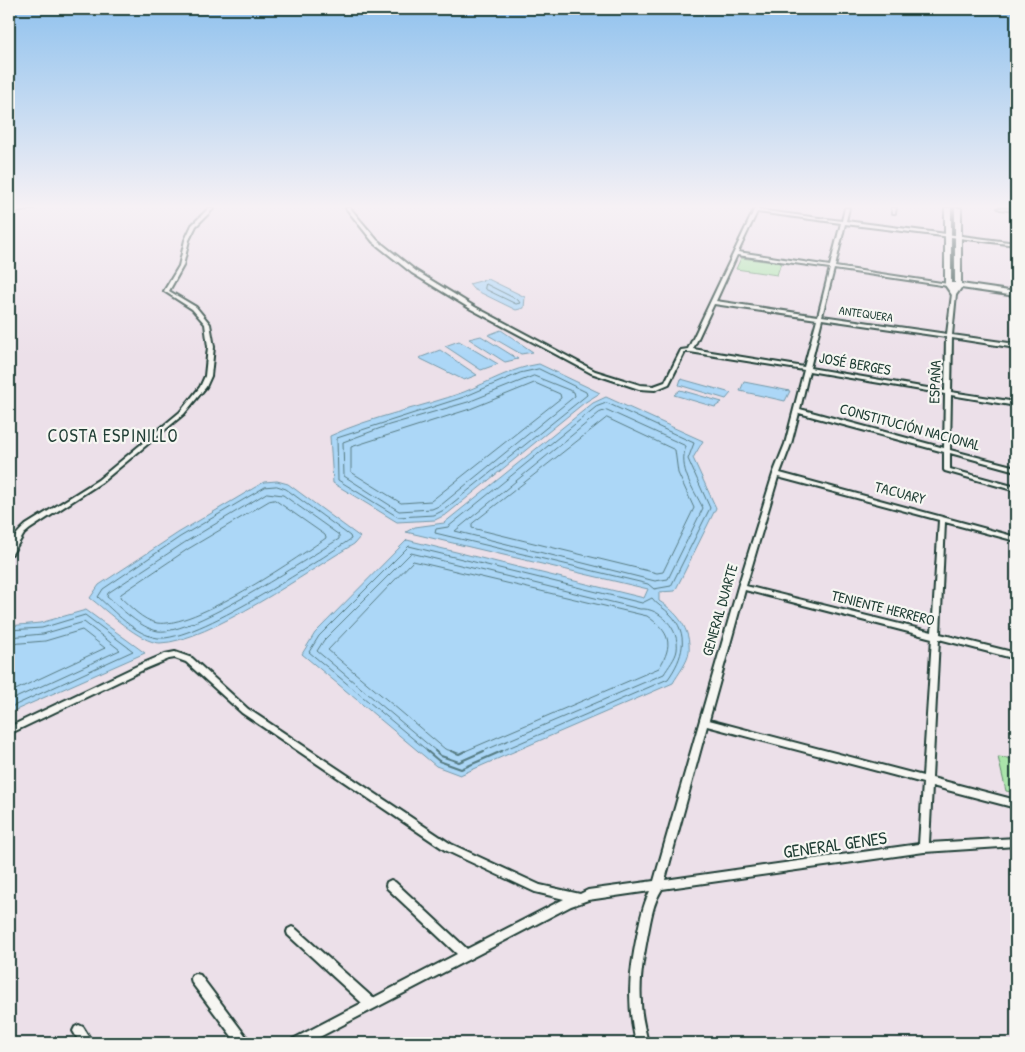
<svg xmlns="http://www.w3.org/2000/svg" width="1025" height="1052" viewBox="0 0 1025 1052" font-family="'Patrick Hand',sans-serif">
  <rect width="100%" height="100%" fill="#ece0e9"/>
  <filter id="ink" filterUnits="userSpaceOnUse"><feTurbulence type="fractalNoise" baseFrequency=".02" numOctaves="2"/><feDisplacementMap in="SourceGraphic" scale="10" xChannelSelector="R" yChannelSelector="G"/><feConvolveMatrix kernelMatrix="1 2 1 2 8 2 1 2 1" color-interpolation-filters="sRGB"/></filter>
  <g filter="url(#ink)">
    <g fill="#aae5aa" stroke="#64916f">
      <polygon points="741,258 781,263 777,275 736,269"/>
      <polygon points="998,757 1016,759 1016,793 1006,791"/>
    </g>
    <g fill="#acd7f7" stroke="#7499a9">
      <polygon points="488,279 525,297 524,308 516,310 473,289 469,284"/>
      <polygon points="501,330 533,352 521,354 488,335"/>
      <polygon points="481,336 518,359 505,362 469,339"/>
      <polygon points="459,341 498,364 481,370 445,346"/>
      <polygon points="440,350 477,375 464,380 419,358"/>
      <path d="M539 364 600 393 584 403 447 514 435 520 397 522 333 483 330 436C373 416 420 408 464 392 489 382 512 368 539 364Z"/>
      <polygon points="681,379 731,393 726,399 679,385"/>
      <polygon points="744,382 790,391 785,401 740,391"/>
      <polygon points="680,390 722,402 715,407 674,395"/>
      <path d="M606 397 703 441 693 458 716 508 675 591 659 592V601C677 612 691 629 689 652 688 662 678 674 673 683L460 775 436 766 302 654 315 633 407 540 644 598 648 589 406 532 415 527 444 523 593 403Z"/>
      <path d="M277 481 288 484 360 537 354 544C310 570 208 642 160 643 140 643 106 610 90 598L99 585 178 533 264 482Z"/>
      <polygon points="86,610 145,653 9,713 9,626 40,623"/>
    </g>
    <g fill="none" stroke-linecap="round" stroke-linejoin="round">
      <g stroke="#577b82" stroke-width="1">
        <polygon points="486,284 518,300 520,303 516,304 485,289"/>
        <polygon points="539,369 586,392 587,395 444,510 434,515 398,517 338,480 337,438 464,397 520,373"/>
        <polygon points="534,376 574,392 575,396 441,505 432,509 399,511 344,476 343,442 389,425 468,402"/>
        <polygon points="535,383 560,394 561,398 431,501 401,503 351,472 351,447 470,409"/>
        <polygon points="607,403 694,443 688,459 710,508 671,586 654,589 648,584 435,533 436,529 448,527 596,407"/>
        <path d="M607 410 686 446C678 469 693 488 703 508L668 579 655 581 455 531 599 413Z"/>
        <polygon points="607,418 675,450 678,473 694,508 663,572 657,573 472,528 472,524"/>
        <path d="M277 486 286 489 350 536 351 539C316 562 196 642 158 638 135 635 114 611 98 597L103 589 180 537 265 487Z"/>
        <path d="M267 493 283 495 339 535V539C306 559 192 636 158 631 140 628 121 608 107 597L108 593 184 543Z"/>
        <path d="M275 500 325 535 326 538C294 560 194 629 157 623 142 620 131 607 120 597L121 594 188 549 269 501Z"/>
        <polyline points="9,630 42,628 85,615 133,651 9,708"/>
        <polyline points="9,637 43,634 84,622 120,650 9,701"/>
        <polyline points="9,644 45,641 82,630 105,648 9,693"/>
        <path d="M429 752 309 652 319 636 409 546 642 603 652 598C657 605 664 608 670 614 690 634 683 658 668 679L499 752"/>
        <path d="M437 752 317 651 324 640 411 553 640 609C660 607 680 630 677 650 676 658 668 667 664 674L481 752"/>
        <path d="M455 752 445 749 328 650 413 561 647 616C670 632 674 644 659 668L463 752"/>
      </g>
      <g stroke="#577b82" stroke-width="2">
        <polyline points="427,751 439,761 461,769 502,751"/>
        <polyline points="435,751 441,756 459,762 484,751"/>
        <polyline points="451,751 459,754 465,751"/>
      </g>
      <g stroke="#1f3d34" stroke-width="4">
        <g id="street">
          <polygon points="23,208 34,208 9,213 9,211"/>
          <path d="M209 208H214L196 226 189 240 183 266 169 291 196 307 210 324 214 347 211 376 206 387 184 414 102 482 30 529 24 534 12 554H9C9 542 17 533 26 525L98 480 180 412 200 387 205 376 208 347 205 324 192 309 164 291 179 266 185 240 192 225Z"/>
          <path d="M346 208H350L377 240 416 271 475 307 595 371 640 385 654 386 665 382 681 350 688 349 755 208H759L758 210 842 221 845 208H849L846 221 1016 243V245L845 224 835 267 948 284 950 285 948 286 834 269 822 316 947 334 952 294 954 293 956 294 952 335 1016 344V348L952 338 951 392 1016 402V406L951 395 950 450 1016 467V471L950 453V469L1016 487V491L945 471 944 470V452L799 413 791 444 780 473 1016 537V541L945 522 940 634 1016 653V659L939 639 932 778 1016 800V808L932 786 929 843 1016 838V846L924 852 662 889C653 903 651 918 648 933 644 956 639 978 641 1002 641 1016 645 1029 648 1043H636C627 1004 629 975 637 936 640 920 643 905 650 891L588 900 571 906 308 1043H291L293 1039 362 1003 288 935 287 932 288 929 292 927 296 929 373 998 457 954 387 888 386 885 387 882 391 880 395 882 467 949 564 899 535 892 445 850 242 713 186 662 175 658 169 659 145 669 9 734V727L139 665 165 654 175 652 192 658 248 709 451 844 540 885 580 894 588 890 654 881 738 587 773 474 785 444 804 370 690 352H685L669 384 655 390 639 389 591 373 471 309 412 273 373 242ZM757 212 841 223 830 266 738 252ZM737 255 830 268 818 316 716 301ZM714 304 817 319 804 367 693 349ZM822 319 946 337 945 391 810 368ZM809 371 945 394 944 448 800 409ZM778 477 939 520 932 632 746 586ZM745 590 932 638 923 776 709 720ZM707 726 923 783 919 844 665 880Z"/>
          <polygon points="892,208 896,208 895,213 893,213"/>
          <polygon points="998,208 1016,209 1016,211 1000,209"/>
          <polygon points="196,974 200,975 248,1039 250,1043 237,1043 192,983 191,979 192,975"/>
          <polygon points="79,1025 83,1027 93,1043 80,1043 73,1031 75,1027"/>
        </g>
      </g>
      <g stroke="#1f3d34" stroke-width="4">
        <polygon id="secondary" points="945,208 951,208 951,283 955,283 955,208 961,208 961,284 1016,292 1016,296 961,288 956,295 952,295 945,285"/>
      </g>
      <use href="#street" fill="#f6f6f2" fill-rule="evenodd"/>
      <use href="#secondary" fill="#f6f6f2" fill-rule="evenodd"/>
    </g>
  </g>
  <linearGradient id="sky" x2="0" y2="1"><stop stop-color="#90c2ee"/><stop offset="0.58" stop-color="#f6f1f5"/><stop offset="1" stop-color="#f6f1f5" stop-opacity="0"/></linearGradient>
  <rect width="1025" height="356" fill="url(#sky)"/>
  <g text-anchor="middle" stroke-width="4.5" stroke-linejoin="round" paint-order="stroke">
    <g font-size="12" fill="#1f3d34" stroke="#f6f6f2">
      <text transform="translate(866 314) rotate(8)" y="4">ANTEQUERA</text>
    </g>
    <g font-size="15" fill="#1f3d34" stroke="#f6f6f2">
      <text transform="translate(855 364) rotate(10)" y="5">JOSÉ BERGES</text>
      <text transform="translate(935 382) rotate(-88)" y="5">ESPAÑA</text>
      <text transform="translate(910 427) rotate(15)" y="5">CONSTITUCIÓN NACIONAL</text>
      <text transform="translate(900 493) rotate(15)" y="5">TACUARY</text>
      <text transform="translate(883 608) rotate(14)" y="5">TENIENTE HERRERO</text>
      <text transform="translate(720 610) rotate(-74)" y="5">GENERAL DUARTE</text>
    </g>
    <g font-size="18" letter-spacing="1" fill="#1f3d34" stroke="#f6f6f2">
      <text x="113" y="442">COSTA ESPINILLO</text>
    </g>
    <g font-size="18" fill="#1f3d34" stroke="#f6f6f2">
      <text transform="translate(835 845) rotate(-8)" y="6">GENERAL GENES</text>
    </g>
  </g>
  <rect width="1025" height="1052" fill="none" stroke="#f6f6f2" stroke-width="30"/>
  <rect x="15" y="15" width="995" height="1022" fill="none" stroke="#1f3d34" stroke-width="2" filter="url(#ink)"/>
</svg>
